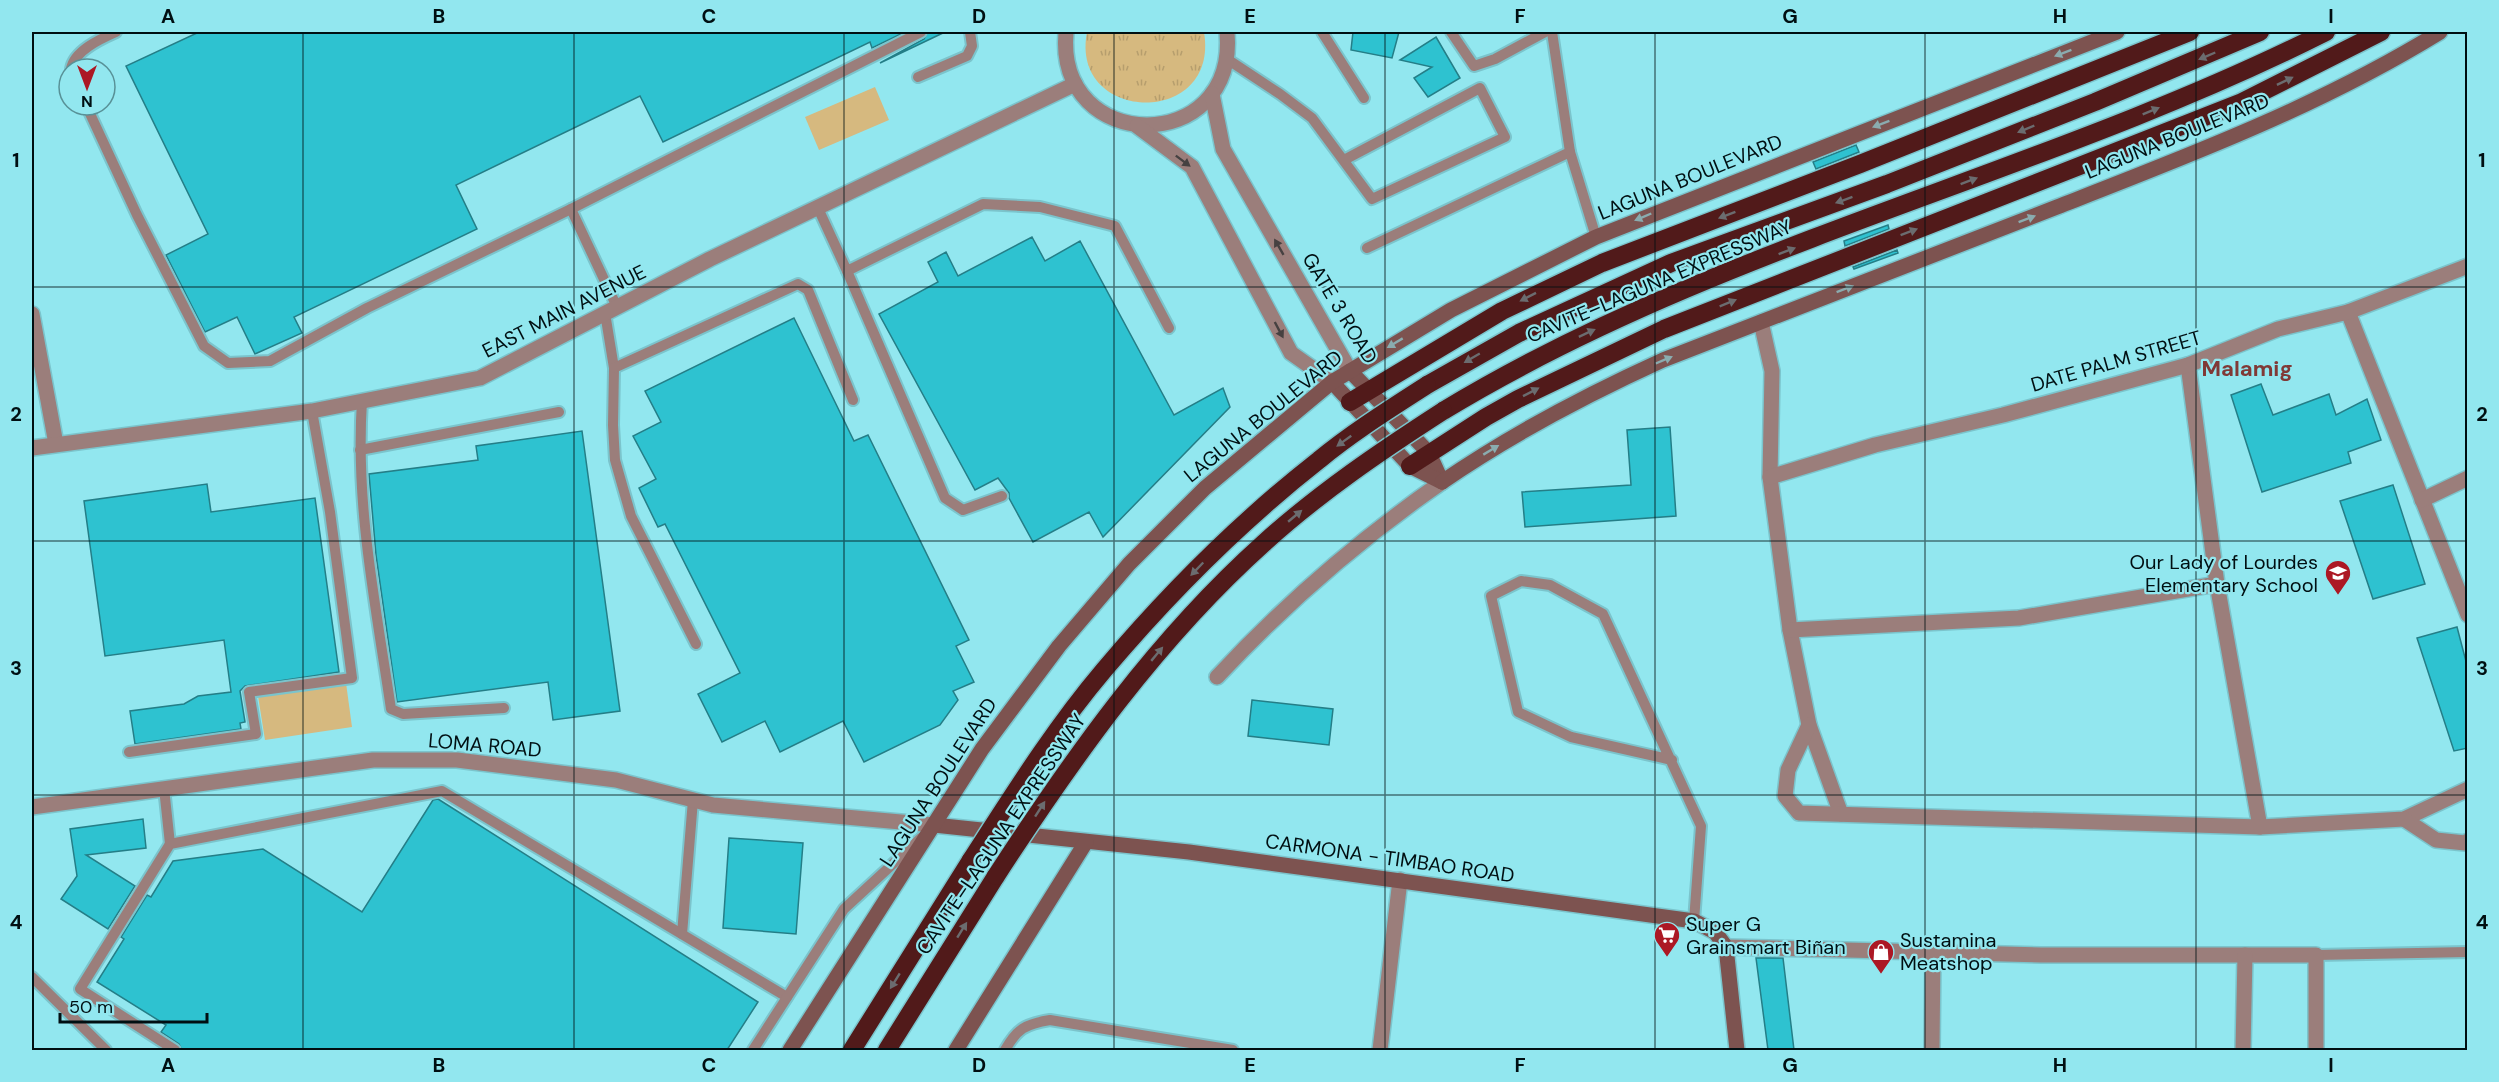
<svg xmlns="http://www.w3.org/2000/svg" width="2499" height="1082" viewBox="0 0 2499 1082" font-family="'DM Sans',sans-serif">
  <defs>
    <pattern id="grass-tufts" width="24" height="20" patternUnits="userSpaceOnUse" patternTransform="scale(1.5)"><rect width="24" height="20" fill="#d6b97f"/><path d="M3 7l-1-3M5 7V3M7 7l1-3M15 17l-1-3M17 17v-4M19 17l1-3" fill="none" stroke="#b69e6d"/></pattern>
  </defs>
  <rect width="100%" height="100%" fill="#92e7ef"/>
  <path fill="url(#grass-tufts)" d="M1087 32H1204C1220 128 1069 124 1087 32Z"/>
  <g fill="#d6b97f">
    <polygon points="875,87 889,120 819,150 805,117"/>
    <polygon points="346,683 352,727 265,740 258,696"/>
  </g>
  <g fill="#2ec2d0" stroke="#247e87" stroke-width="1.5">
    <polygon points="199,32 905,32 872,48 870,42 663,142 640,96 456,185 477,229 294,317 302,333 255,354 237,317 205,332 166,255 208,234 126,66"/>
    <polygon points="928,32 945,32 880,63 924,39"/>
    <polygon points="1353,32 1399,32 1392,58 1351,50"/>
    <polygon points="1436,37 1460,78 1428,97 1414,78 1432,67 1400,60"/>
    <polygon points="1856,145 1859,152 1816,169 1813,162"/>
    <polygon points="1888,225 1889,229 1845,246 1844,241"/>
    <polygon points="1032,237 1045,261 1080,241 1174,415 1223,388 1230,407 1103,537 1089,512 1033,542 1009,498 1009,493 998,478 975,490 879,314 938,282 928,262 946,252 958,276"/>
    <polygon points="1897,250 1898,253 1854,269 1853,267"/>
    <polygon points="794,318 854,441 868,435 969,640 956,646 974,682 953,691 958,700 940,725 864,762 843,721 780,752 765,721 722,742 698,694 740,673 665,524 658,527 639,488 656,479 633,436 661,422 645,391"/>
    <polygon points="2261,384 2273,415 2329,394 2336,415 2367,399 2381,440 2348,452 2351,463 2262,492 2231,395"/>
    <polygon points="1670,427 1676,516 1525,527 1522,492 1631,485 1627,430"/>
    <polygon points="582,431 620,711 553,720 548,682 397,702 376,555 369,474 478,460 476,446"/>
    <polygon points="207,484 211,512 315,498 339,672 245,686 240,691 245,722 240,723 241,729 135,744 130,711 184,704 198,696 231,692 224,640 105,656 84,501"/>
    <polygon points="2393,485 2425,584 2373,599 2340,501"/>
    <polygon points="2457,627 2468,669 2468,748 2454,751 2417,638"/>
    <polygon points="1252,700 1333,709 1329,745 1248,736"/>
    <polygon points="438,799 758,1002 727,1050 182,1050 179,1044 161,1032 166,1025 97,982 124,939 121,937 147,895 151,897 173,861 263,849 362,912 433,800"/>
    <polygon points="143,819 146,848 86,855 135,886 108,929 61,899 77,876 70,829"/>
    <polygon points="729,838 803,843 796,934 723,928"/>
    <polygon points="1756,958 1783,958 1794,1050 1768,1050"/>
  </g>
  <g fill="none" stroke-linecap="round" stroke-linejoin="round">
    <g stroke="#7bc4cc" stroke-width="14">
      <g id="lane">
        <polyline points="1322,32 1364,98"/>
        <polyline points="1451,32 1474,66 1495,59 1545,32"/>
        <polyline points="1552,32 1570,152 1596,237"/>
        <polyline points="1227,59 1280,94 1312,118 1372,199 1505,137 1480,88 1344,160"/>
        <path d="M71 69C74 51 100 39 116 32"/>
        <polyline points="918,77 967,56 972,46 970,32"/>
        <polyline points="86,105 137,215 204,346 228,363 270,361 367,308 571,209 921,32"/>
        <polyline points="817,206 847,271 983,204 1040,207 1115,226 1169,328"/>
        <polyline points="571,209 617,307"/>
        <polyline points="1367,248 1570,152"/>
        <polyline points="847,271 945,498 963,510 1002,496"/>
        <polyline points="605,313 614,368 613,425 615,460 631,516 696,644"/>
        <polyline points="614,368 798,284 808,290 853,400"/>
        <path d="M362 401C355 505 376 607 391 709L403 714 504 708"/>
        <polyline points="360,450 559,412"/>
        <polyline points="129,752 256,734 249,692 352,678 330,512 312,411"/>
        <polyline points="1672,760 1571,737 1518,712 1491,596 1521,581 1550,585 1603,614 1701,826 1694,921"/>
        <polyline points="164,788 170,844"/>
        <polyline points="682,934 693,800"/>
        <polyline points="2316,955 2468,952"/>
        <polyline points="32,977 106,1050"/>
        <polyline points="175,1050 80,989 170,844 442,791 787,997"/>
        <polyline points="753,1050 844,909 921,838"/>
        <path d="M1005 1050C1017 1029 1025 1024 1050 1020L1233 1050"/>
      </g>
    </g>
    <g stroke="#7bc4cc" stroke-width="18">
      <g id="street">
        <path d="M1066 32C1055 155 1238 157 1227 32"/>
        <polyline points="1212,94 1223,149 1350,371"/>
        <polyline points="1137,126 1192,167 1291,353 1332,382"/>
        <polyline points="2348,312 2468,615"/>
        <polyline points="32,314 56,444"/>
        <polyline points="1761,322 1772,371 1770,477 1790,630 1809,725 1841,814"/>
        <polyline points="2188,365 2217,584 2260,827"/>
        <polyline points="32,448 312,411 480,378 710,259 1075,84"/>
        <polyline points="1770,477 1875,445 2003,415 2188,365 2278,329 2348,312 2468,266"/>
        <polyline points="2422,500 2468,478"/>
        <polyline points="1790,630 2019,618 2217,584"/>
        <path d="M1217 677C1285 604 1360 539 1442 482"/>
        <polyline points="1809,725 1788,770 1785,796 1799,813 2260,827 2404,819 2468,789"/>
        <polyline points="32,807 373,760 457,760 616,780 713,805 934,825"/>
        <polyline points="2404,819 2436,840 2465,843 2468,841"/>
        <polyline points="1726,947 2041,955 2316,955 2316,1050"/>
        <polyline points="1380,1050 1400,880"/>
        <polyline points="1932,1050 1933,952"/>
        <polyline points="2243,1050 2245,955"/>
      </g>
    </g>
    <g stroke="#7bc4cc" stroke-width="18">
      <g id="secondary">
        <polyline points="1350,371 1429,453 1442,482"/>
        <polyline points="1332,382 1410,466 1442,482"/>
        <path d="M1442 482C1512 434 1586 395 1663 360 1795 309 1926 258 2057 207 2188 156 2320 106 2440 32"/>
        <polyline points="934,825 1189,852 1694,921 1715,932 1726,947 1737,1050"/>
        <polyline points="790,1050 982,749 1059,646 1129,564 1205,488 1332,382 1451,310 1596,237 2117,32"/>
        <polyline points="956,1050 1086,842"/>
      </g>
    </g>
    <g stroke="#7bc4cc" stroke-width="21">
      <g id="highway">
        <polyline points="1427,385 1519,333 1671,263 1887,184 2095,102 2260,32"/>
        <polyline points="1350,402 1502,311 1602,263 1860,164 2190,32"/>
        <path d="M1443 411C1718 244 2040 176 2326 32"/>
        <polyline points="1410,466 1486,417 1518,399 1664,329 2240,103 2381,32"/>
        <polyline points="852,1050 971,860"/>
        <polyline points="887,1050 996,876"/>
      </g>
    </g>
    <use href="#lane" stroke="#9b7e7b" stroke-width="10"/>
    <use href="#street" stroke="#9b7e7b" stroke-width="15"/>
    <use href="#secondary" stroke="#7d5350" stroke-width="15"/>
    <use href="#highway" stroke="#511a1a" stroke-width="18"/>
    <g stroke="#7bc4cc" stroke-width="21" stroke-linecap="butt">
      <g id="highway-bridge">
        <path d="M971 860C1013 795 1054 729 1104 670 1169 593 1240 522 1319 460 1353 432 1390 409 1427 385"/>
        <path d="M996 876C1074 756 1157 639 1264 543 1319 493 1381 451 1443 411"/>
      </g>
    </g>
    <use href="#highway-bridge" stroke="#511a1a" stroke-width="18"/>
  </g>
  <defs><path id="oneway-solid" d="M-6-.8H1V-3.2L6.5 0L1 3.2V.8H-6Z" transform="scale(1.5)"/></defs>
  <g fill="#8aacaf">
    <use href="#oneway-solid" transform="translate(2063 53) rotate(159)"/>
    <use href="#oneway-solid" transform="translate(1881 124) rotate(159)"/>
    <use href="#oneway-solid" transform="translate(1643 217) rotate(157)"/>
    <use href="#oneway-solid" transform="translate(2027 219) rotate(-21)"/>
    <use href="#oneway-solid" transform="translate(1845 289) rotate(-21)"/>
    <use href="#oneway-solid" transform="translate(1395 343) rotate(149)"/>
    <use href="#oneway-solid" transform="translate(1664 360) rotate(-23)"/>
    <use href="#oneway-solid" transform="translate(1491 450) rotate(-31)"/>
  </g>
  <g fill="#6b6c6f">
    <use href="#oneway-solid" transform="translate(2207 56) rotate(157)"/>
    <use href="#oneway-solid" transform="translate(2285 81) rotate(-26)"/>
    <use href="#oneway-solid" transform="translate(2151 111) rotate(-22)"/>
    <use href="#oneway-solid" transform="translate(2026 129) rotate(158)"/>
    <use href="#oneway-solid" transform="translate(1969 181) rotate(-21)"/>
    <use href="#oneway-solid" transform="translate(1844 200) rotate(160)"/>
    <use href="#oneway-solid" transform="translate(1727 215) rotate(159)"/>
    <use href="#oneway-solid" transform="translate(1909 232) rotate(-21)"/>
    <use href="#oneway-solid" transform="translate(1787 251) rotate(-21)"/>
    <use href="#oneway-solid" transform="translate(1528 297) rotate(153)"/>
    <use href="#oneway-solid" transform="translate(1728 303) rotate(-22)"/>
    <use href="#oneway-solid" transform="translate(1587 333) rotate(-25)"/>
    <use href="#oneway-solid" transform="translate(1472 358) rotate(150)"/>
    <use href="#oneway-solid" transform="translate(1531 392) rotate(-27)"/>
    <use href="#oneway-solid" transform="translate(1344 441) rotate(144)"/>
    <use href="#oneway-solid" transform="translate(1295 516) rotate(-40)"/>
    <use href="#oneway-solid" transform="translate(1197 569) rotate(134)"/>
    <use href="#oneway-solid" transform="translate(1157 654) rotate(-50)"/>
    <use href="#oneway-solid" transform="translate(1040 809) rotate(-57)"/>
    <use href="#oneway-solid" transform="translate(962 930) rotate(-58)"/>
    <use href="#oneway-solid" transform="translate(895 981) rotate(122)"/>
  </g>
  <g fill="#464141">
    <use href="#oneway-solid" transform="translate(1183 161) rotate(37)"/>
    <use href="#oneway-solid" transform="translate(1279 247) rotate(-120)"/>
    <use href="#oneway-solid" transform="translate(1279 330) rotate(62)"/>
  </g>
  <path fill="none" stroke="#000f12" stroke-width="1.5" stroke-opacity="0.55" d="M303 32V1050M574 32V1050M844 32V1050M1114 32V1050M1385 32V1050M1655 32V1050M1925 32V1050M2196 32V1050M32 287H2468M32 541H2468M32 795H2468"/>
  <defs>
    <g id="school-pin" transform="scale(1.35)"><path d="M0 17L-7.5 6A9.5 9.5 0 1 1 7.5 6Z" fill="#ac1824" stroke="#92e7ef"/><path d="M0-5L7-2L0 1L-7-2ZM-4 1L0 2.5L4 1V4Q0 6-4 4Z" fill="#fff"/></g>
    <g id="supermarket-pin" transform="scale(1.35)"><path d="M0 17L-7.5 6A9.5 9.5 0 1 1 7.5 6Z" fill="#ac1824" stroke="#92e7ef"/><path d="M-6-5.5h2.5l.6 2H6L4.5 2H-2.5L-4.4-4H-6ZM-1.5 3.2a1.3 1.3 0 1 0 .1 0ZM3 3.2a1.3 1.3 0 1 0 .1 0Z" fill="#fff"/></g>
    <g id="shop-pin" transform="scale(1.35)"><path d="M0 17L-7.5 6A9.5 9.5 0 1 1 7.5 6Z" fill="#ac1824" stroke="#92e7ef"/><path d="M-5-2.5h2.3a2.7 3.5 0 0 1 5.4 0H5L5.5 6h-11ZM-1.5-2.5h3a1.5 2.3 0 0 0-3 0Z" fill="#fff"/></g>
  </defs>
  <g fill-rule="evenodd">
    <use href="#school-pin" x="2338" y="573"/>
    <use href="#supermarket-pin" x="1667" y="935"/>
    <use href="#shop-pin" x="1881" y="952"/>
  </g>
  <g text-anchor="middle" stroke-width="4.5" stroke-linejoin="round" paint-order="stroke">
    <g font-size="20" fill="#000f12" stroke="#92e7ef">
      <text transform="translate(2177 136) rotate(-22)" y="7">LAGUNA BOULEVARD</text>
      <text transform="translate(1690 177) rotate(-22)" y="7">LAGUNA BOULEVARD</text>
      <text transform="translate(1659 281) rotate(-23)" y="7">CAVITE–LAGUNA EXPRESSWAY</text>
      <text transform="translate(1340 308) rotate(59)" y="7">GATE 3 ROAD</text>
      <text transform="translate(564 311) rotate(-27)" y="7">EAST MAIN AVENUE</text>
      <text transform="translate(2116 361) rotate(-16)" y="7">DATE PALM STREET</text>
      <text transform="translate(1263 416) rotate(-39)" y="7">LAGUNA BOULEVARD</text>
      <text transform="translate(485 745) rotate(5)" y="7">LOMA ROAD</text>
      <text transform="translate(938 782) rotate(-57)" y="7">LAGUNA BOULEVARD</text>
      <text transform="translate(1001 834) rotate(-56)" y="7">CAVITE–LAGUNA EXPRESSWAY</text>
      <text transform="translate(1390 858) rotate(8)" y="7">CARMONA - TIMBAO ROAD</text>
    </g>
    <g font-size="20" fill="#000f12" stroke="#92e7ef" text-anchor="start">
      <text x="2318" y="569" text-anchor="end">Our Lady of Lourdes<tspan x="2318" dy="23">Elementary School</tspan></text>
      <text x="1686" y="931">Super G<tspan x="1686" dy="23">Grainsmart Biñan</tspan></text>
      <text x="1900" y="947">Sustamina<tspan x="1900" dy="23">Meatshop</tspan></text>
    </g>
    <g font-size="22" font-weight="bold" fill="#803936" stroke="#92e7ef">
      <text x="2247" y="376">Malamig</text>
    </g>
  </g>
  <rect width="2499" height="1082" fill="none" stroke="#92e7ef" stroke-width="66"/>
  <g transform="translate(87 87) rotate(180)"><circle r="28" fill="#92e7ef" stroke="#589197" stroke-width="1.5"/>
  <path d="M0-4.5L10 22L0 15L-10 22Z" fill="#ac1824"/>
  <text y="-9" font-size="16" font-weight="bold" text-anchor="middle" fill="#000f12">N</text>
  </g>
  <path d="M60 1013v9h147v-9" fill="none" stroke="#000f12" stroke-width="3"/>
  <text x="69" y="1013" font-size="18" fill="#000f12" stroke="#92e7ef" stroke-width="4.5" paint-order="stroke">50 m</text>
  <rect x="33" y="33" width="2433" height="1016" fill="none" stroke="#000f12" stroke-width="2"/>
  <g font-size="20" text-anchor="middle" font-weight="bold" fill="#000f12">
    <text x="168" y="23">A</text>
    <text x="439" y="23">B</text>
    <text x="709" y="23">C</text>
    <text x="979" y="23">D</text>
    <text x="1250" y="23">E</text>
    <text x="1520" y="23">F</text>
    <text x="1790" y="23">G</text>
    <text x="2060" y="23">H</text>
    <text x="2331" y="23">I</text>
    <text x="16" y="167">1</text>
    <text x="2482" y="167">1</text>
    <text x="16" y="421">2</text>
    <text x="2482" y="421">2</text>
    <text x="16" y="675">3</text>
    <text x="2482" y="675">3</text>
    <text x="16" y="929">4</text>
    <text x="2482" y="929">4</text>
    <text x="168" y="1072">A</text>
    <text x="439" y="1072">B</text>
    <text x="709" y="1072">C</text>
    <text x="979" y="1072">D</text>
    <text x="1250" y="1072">E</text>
    <text x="1520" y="1072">F</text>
    <text x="1790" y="1072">G</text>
    <text x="2060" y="1072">H</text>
    <text x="2331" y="1072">I</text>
  </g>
</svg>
